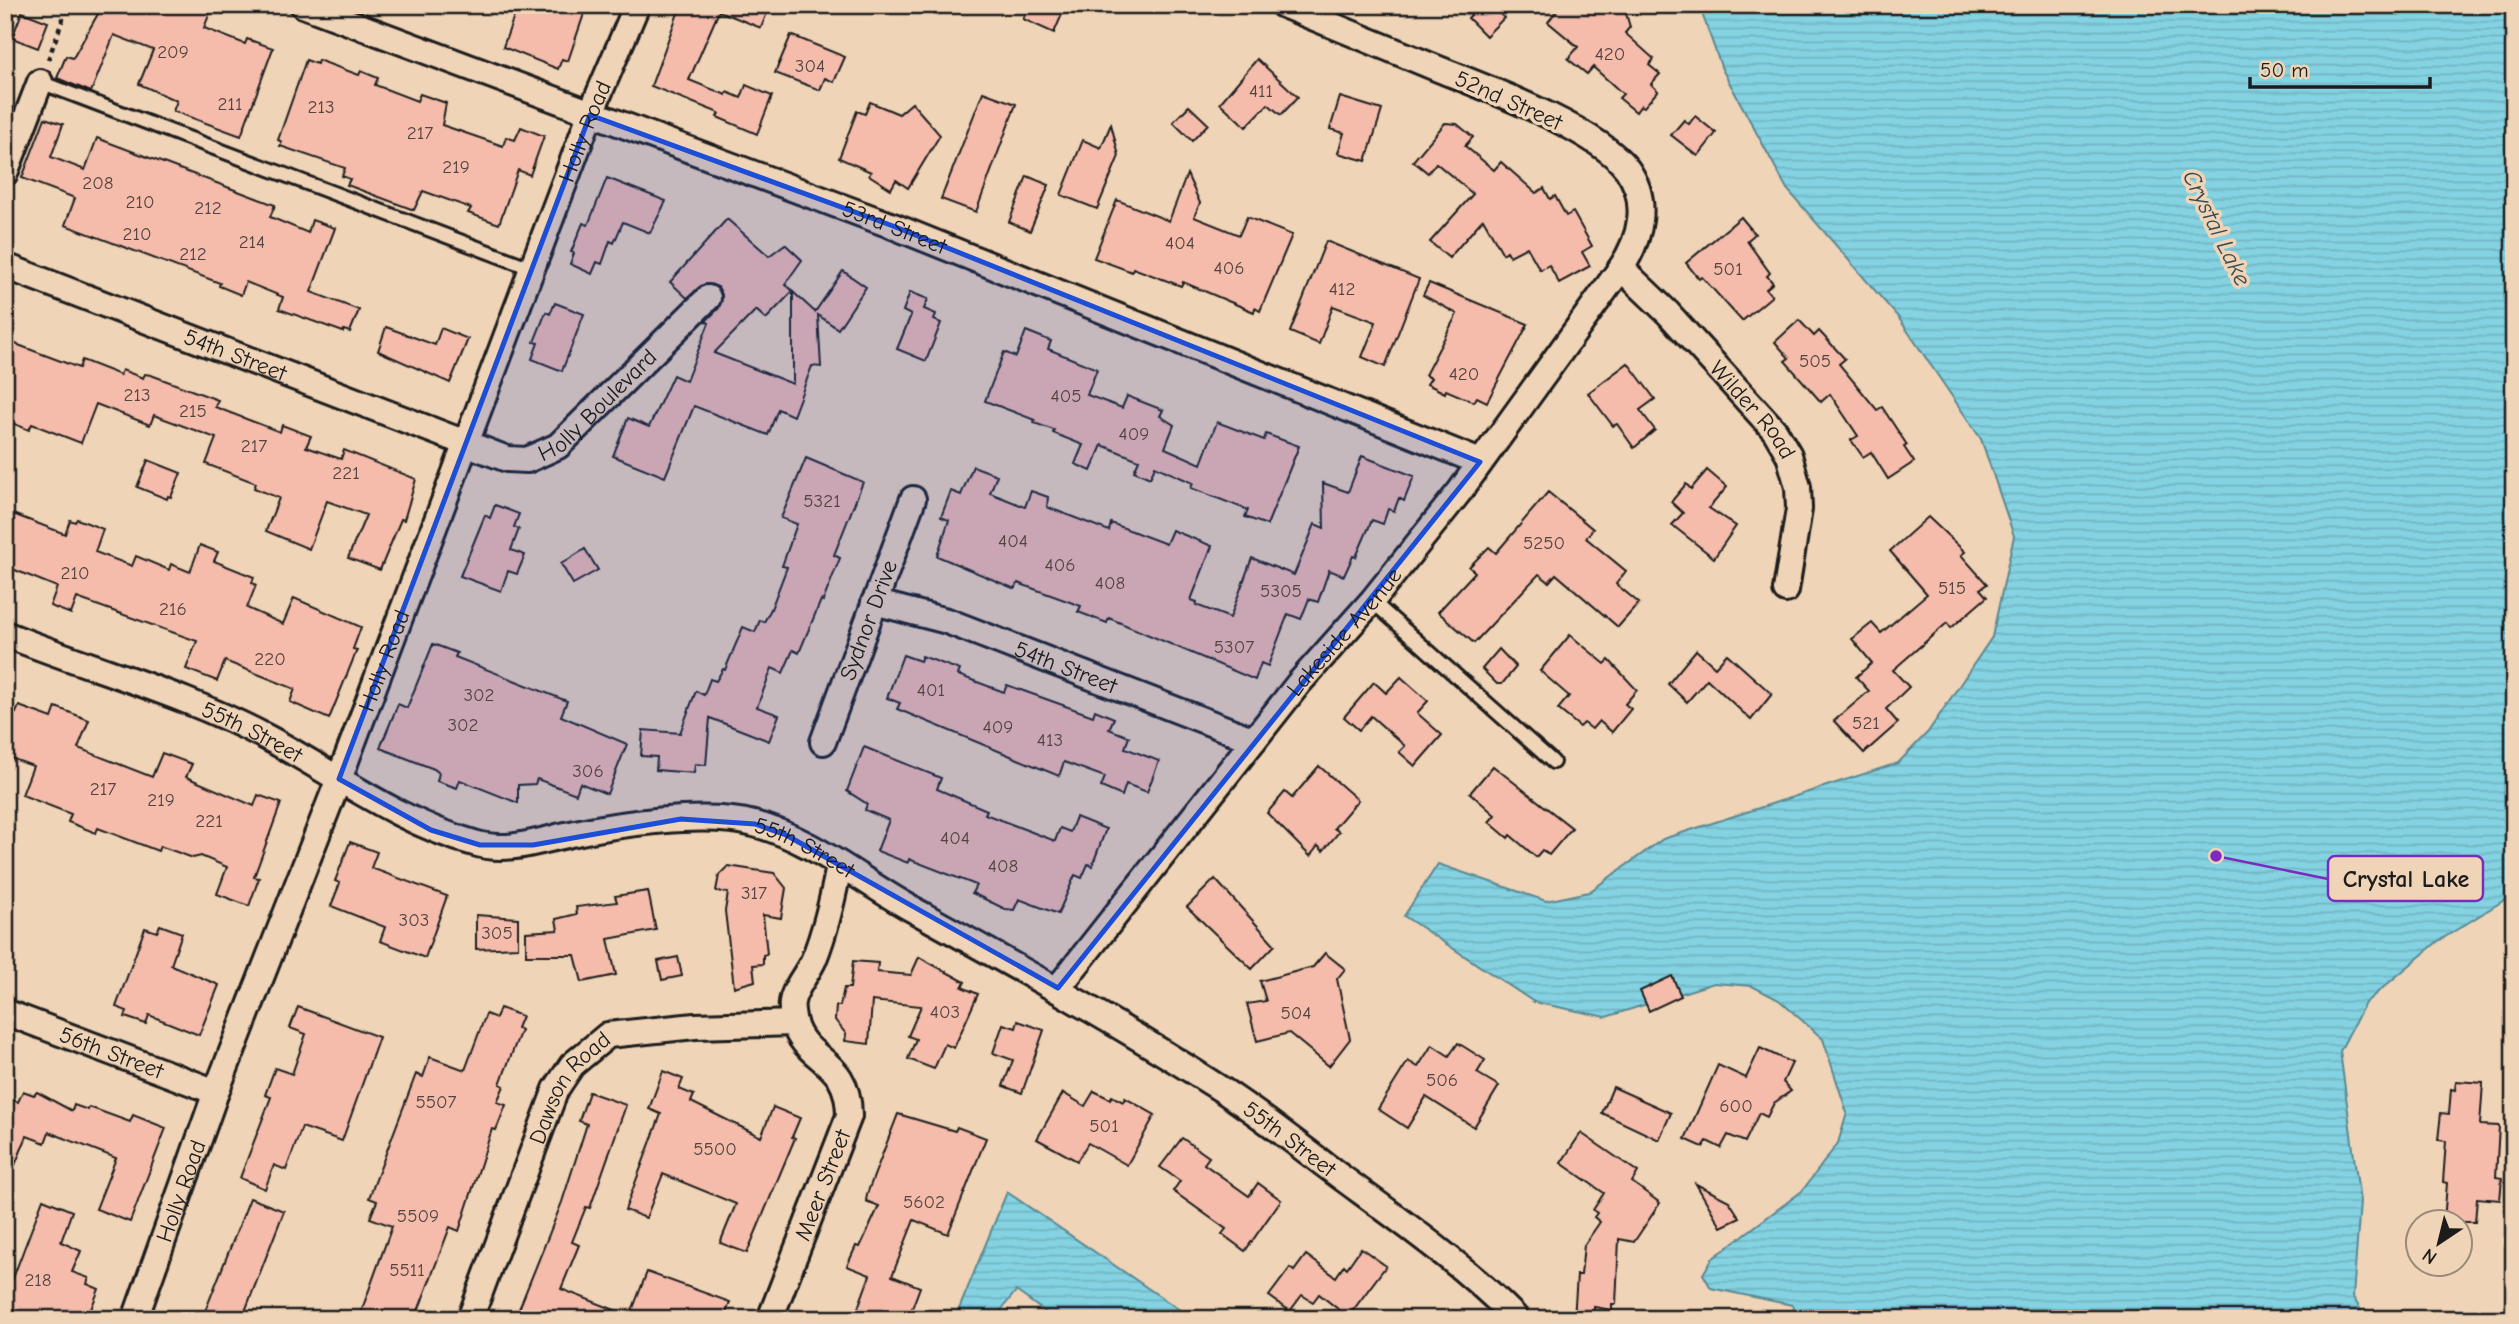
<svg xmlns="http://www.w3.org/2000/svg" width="2519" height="1324" viewBox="0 0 2519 1324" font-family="'Comic Neue',sans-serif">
  <defs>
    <pattern id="water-rules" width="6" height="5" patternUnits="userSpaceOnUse" patternTransform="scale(1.75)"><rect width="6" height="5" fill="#84d2e2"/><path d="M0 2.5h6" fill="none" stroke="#71b4c1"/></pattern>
  </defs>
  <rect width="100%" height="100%" fill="#f0d4b7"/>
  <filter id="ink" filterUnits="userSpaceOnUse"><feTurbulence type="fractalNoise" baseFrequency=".0143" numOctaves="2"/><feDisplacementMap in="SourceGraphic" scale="14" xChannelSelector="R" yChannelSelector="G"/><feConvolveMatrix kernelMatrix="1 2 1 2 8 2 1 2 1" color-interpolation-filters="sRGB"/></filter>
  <g filter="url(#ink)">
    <g fill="url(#water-rules)" stroke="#5a8993" stroke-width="2">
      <polygon points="1699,5 2514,5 2514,894 2437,942 2365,1003 2340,1051 2360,1202 2353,1297 2366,1319 1801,1319 1792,1305 1711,1288 1703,1274 1712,1259 1802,1191 1838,1143 1847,1113 1823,1039 1779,1000 1752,986 1714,983 1606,1017 1534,1002 1404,916 1438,864 1546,901 1589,892 1663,839 1898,763 1928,732 1992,637 2014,536 1981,439 1898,317 1787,189 1722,69"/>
      <polygon points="1007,1192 1193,1319 1194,1319 1055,1319 1016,1291 994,1319 955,1319"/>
    </g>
    <g fill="#f5bcac" stroke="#1c1c1c" stroke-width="2">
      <polygon points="103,5 213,5 204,28 245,44 247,39 273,48 241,136 173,111 177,101 139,84 153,50 114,35 91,92 57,78 66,56 73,58"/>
      <polygon points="518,5 587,5 568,61 562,59 558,69 503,47"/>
      <polygon points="681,5 770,5 761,28 719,11 689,80 726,95 727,92 741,98 746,85 772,96 757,134 717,117 719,113 651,86"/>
      <polygon points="1030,5 1066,5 1054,33 1023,19"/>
      <polygon points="1481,5 1492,5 1504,18 1486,36 1468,18"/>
      <polygon points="1561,5 1606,5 1613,11 1624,7 1630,27 1625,33 1654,59 1649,65 1660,74 1651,84 1658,91 1644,107 1641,105 1636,112 1619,98 1623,94 1593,67 1587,74 1568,59 1578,47 1548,22"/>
      <polygon points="22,12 48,22 38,48 12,38"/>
      <polygon points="791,35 845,57 834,82 825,78 820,90 775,73"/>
      <polygon points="1257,59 1298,97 1281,115 1268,104 1246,127 1220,103"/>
      <polygon points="306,60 317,64 318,60 359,75 361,71 378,78 375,85 417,101 420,94 446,103 442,125 503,146 506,137 515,140 521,127 544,136 530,175 518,170 499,224 468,213 471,208 423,191 414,210 347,185 350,179 342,176 345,168 280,146 282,142 278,140"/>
      <polygon points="983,92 1016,104 976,212 941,199"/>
      <polygon points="1340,97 1382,110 1366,161 1338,153 1344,133 1330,129"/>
      <polygon points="870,102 899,114 912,103 940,135 908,188 896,180 891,189 869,175 871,172 839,158 857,111 865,114"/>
      <polygon points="1189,106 1208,124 1192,141 1173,122"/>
      <polygon points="1695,116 1716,133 1698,156 1671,135 1684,120 1689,124"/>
      <polygon points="45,118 63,124 51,157 85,170 97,138 275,205 270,217 308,233 312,220 335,228 311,292 359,310 350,332 344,330 343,332 279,309 283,297 246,282 241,295 219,286 220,283 65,225 75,198 22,178"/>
      <polygon points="1445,123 1457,124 1473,137 1465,146 1494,170 1501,162 1536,193 1544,188 1550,199 1555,196 1566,216 1573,212 1592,246 1582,252 1590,266 1559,283 1549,265 1540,270 1527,247 1510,256 1507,251 1503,254 1483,219 1449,258 1430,242 1473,194 1436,163 1428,173 1413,161"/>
      <polygon points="1111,124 1119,156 1097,209 1061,195 1083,140 1101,148"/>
      <polygon points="1187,174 1200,203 1194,217 1239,235 1247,217 1292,235 1260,311 1255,308 1254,312 1183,282 1181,286 1133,268 1132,272 1094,258 1117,200 1169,221"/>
      <polygon points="1027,176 1049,185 1030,231 1009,222"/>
      <polygon points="607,178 666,201 650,233 623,222 614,243 610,241 602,264 597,262 592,274 570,264 574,253 571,252 583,223 588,225"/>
      <polygon points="1741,217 1755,234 1747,241 1770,273 1767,276 1773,283 1766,289 1772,296 1742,321 1702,277 1699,279 1686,263"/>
      <polygon points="727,219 769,256 785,244 802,260 785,284 793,291 766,319 756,310 714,353 793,384 793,292 815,312 843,271 866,287 838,329 818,315 821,367 812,366 793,416 778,409 768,435 694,406 665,477 613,456 628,418 649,427 673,375 686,381 709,323 706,321 719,308 722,295 718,287 705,284 687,298 670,282"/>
      <polygon points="1326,241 1419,279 1385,367 1362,357 1376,322 1333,306 1319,344 1290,332"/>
      <polygon points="1429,283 1528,324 1487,402 1477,397 1474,402 1446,390 1445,393 1427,384 1431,378 1425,375 1457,314 1423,295"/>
      <polygon points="910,292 928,299 924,309 936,314 934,320 941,323 926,361 897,349 911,315 903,311"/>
      <polygon points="555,303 584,314 562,371 532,359 538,343 534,342 546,312 550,314"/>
      <polygon points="1799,320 1814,336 1819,331 1845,359 1839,364 1877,410 1882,407 1907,445 1904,447 1914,462 1888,479 1871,452 1863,457 1851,440 1858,436 1830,394 1821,402 1785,361 1789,358 1775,342"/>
      <polygon points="386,327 435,345 441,328 468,339 450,383 378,351"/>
      <polygon points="1026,331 1051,341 1048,349 1097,369 1087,395 1122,408 1127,396 1163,410 1160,416 1174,425 1165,448 1201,464 1217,422 1264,440 1266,434 1299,446 1267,525 1245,517 1248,510 1191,488 1193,483 1155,466 1150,478 1134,471 1139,460 1102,445 1091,471 1075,464 1083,445 1053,433 1054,430 1034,423 1035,420 985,401 1004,352 1016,357"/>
      <polygon points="5,340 79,368 82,360 120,375 122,370 143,378 145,374 151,375 218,400 215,407 280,432 282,425 311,436 306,447 341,459 344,450 416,479 404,520 401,519 380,570 348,558 366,515 327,501 309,549 266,531 279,498 254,488 256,483 206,464 216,438 154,415 150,425 96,404 81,443 32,424 29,430 5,420"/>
      <polygon points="1628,363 1655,399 1640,410 1655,430 1634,448 1617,424 1613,426 1588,393"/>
      <polygon points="1362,456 1414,476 1404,501 1399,498 1394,511 1388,509 1383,524 1372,520 1356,557 1353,556 1344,576 1329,570 1318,602 1309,599 1301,619 1288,614 1268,666 1261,663 1255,680 1109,618 1107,623 1078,612 1081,606 1018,583 1015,589 937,556 949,520 941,517 951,491 961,495 973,466 997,475 990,493 1025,507 1031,491 1048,497 1047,507 1109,531 1111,523 1166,544 1172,530 1212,546 1191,600 1197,602 1196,605 1230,618 1252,558 1294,575 1315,524 1324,528 1323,483 1348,492"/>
      <polygon points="806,458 863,482 834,555 840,558 823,601 821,600 799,653 793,650 783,673 772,668 757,707 779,715 769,741 710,718 706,765 695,764 694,773 656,770 657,757 641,756 643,730 680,733 696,691 704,695 710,679 716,681 723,669 725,670 743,627 755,632 760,620 764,622 771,609 787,567 782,566 797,524 781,518"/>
      <polygon points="148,460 181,473 171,497 168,496 167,499 137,487"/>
      <polygon points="1707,470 1727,487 1709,508 1736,526 1714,558 1672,525 1683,513 1671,502 1686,484 1691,489"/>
      <polygon points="1548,492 1593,529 1586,538 1626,571 1616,584 1639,603 1618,627 1556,574 1549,582 1539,574 1474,643 1438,612 1475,572 1469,567 1489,547 1496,553"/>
      <polygon points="495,505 519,514 514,527 519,529 511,550 525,555 517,574 508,571 501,591 460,576 485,515 490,518"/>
      <polygon points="5,511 65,534 70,520 75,522 77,519 103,529 95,552 132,566 136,556 169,570 171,564 190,572 200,545 218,552 214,561 254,577 252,583 256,585 247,608 283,624 294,598 361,627 353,649 357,650 329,719 290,702 295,689 225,661 217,681 186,669 197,641 77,598 71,614 50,606 57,587 5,566"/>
      <polygon points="1928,517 1965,552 1961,555 1987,584 1980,589 1987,597 1951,628 1947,623 1893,670 1909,687 1886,709 1898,723 1864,753 1834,721 1869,691 1856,677 1872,663 1852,639 1872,623 1881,633 1927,594 1890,551"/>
      <polygon points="585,549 598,570 573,584 561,564"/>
      <polygon points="1570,635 1605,664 1609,660 1637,690 1625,704 1631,709 1612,732 1599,721 1592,729 1584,723 1580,727 1558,709 1569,696 1540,671"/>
      <polygon points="433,644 457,653 455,657 567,701 561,716 627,744 607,794 580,783 576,794 537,779 535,784 518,785 518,803 460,780 457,788 437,781 439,773 434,769 380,748 398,704 407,708"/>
      <polygon points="1499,649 1516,667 1502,684 1497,684 1482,669"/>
      <polygon points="1696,650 1715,667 1727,654 1772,694 1751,720 1707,679 1687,702 1668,684"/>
      <polygon points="903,655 920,661 922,656 960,670 958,675 1004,692 1007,685 1093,716 1095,710 1114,718 1109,729 1129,737 1125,748 1159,761 1147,792 1126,784 1122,796 1101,787 1105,777 1064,762 1059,776 897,709 900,703 887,698"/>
      <polygon points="1401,677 1428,701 1417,713 1442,735 1415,766 1399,752 1405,746 1371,716 1359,730 1344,717 1374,682 1386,693"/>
      <polygon points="19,706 52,718 56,707 89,720 78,748 152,777 162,753 192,764 186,777 254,806 258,795 281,803 254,877 259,878 249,906 217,894 227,867 201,856 193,858 160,846 158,851 98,828 96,833 68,822 71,814 22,795 33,766 5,756 5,709 16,713"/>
      <polygon points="864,747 941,778 937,789 987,810 985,814 1055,841 1060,828 1070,832 1076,817 1106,829 1092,866 1088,864 1082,878 1075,875 1058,914 1019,899 1014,910 1005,909 972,893 976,885 909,859 908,863 877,851 889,820 865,810 867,804 847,791"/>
      <polygon points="1319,766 1358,800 1334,828 1339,832 1323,851 1318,846 1310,856 1267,813 1285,792 1292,798"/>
      <polygon points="1493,766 1572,828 1549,855 1542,850 1536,857 1510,835 1508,838 1489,822 1495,815 1470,793"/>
      <polygon points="350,842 377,852 371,868 447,896 425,958 380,941 385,927 331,906 340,883 335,881"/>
      <polygon points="728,866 774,873 786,888 781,918 763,915 767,954 763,955 763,964 753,965 755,981 734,987 725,911 728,893 716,891 719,875"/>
      <polygon points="1215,879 1275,945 1252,969 1187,907"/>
      <polygon points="648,891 656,930 608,939 616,975 582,982 575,955 526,955 526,932 558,930 556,919 577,914 576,907 617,902 615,896"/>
      <polygon points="476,915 518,918 518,947 476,949"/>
      <polygon points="160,925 182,933 171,965 219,985 199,1035 149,1015 146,1024 125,1017 127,1011 116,1007 145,928 157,932"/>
      <polygon points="1325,953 1345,969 1337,979 1350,1039 1329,1066 1289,1033 1257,1041 1247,1004 1266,1001 1260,981 1313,967"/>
      <polygon points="678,957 682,976 662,980 658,961"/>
      <polygon points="919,957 965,982 962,987 978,994 954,1048 945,1044 934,1069 908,1059 916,1039 908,1036 921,1006 872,1001 869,1044 845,1041 846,1034 835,1020 836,1006 840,1006 844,988 850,988 853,961 878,963 877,972 911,975"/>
      <polygon points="1672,976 1681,996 1649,1011 1640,991"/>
      <polygon points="298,1007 379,1037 342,1141 302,1127 286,1170 274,1165 265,1189 240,1178 271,1097 265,1095 275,1068 292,1074 306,1034 290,1028"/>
      <polygon points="500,1008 522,1016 517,1028 521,1030 500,1084 504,1086 497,1102 506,1105 496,1130 492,1129 459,1231 450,1227 415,1319 371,1319 360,1315 392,1226 370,1218 377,1201 369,1198 416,1074 423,1077 430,1057 465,1070 486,1014 496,1018"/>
      <polygon points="1018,1021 1044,1030 1022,1093 1003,1086 1013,1060 993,1053 1003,1024 1016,1028"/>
      <polygon points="1458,1043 1485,1060 1477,1073 1499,1086 1474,1127 1426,1097 1407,1128 1378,1109 1408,1061 1418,1067 1432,1045 1449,1056"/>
      <polygon points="1760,1048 1792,1063 1783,1082 1791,1091 1774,1103 1767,1117 1759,1113 1745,1142 1728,1135 1721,1148 1707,1141 1703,1147 1685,1139 1718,1065 1746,1078"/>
      <polygon points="663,1071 683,1079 679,1089 694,1095 691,1102 761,1137 773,1107 800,1118 792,1137 795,1138 747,1253 720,1243 736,1204 663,1174 646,1218 625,1210 661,1114 649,1109"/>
      <polygon points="2456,1081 2483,1083 2480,1125 2499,1126 2496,1177 2502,1178 2500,1200 2477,1198 2475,1222 2444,1222 2447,1183 2443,1182 2446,1141 2438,1140 2441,1113 2449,1114 2451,1089 2455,1090"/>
      <polygon points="1613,1087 1671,1113 1659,1140 1602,1113"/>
      <polygon points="23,1091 34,1095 37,1092 72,1111 74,1105 88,1110 89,1107 130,1122 133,1115 166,1128 130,1222 96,1209 116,1158 49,1132 45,1143 27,1136 5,1189 5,1097 18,1102"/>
      <polygon points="1094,1091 1110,1099 1112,1096 1123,1102 1125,1098 1155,1115 1127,1165 1088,1143 1077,1161 1037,1139 1063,1093 1085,1106"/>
      <polygon points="589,1092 626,1105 590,1208 586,1207 572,1242 579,1245 561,1289 630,1316 647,1272 730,1302 724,1319 515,1319 562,1202 587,1124 579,1121"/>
      <polygon points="898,1114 955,1131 957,1127 986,1138 948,1234 914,1220 892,1276 920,1287 908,1319 854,1319 870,1275 847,1266 856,1246 860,1247 879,1206 866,1201 867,1194"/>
      <polygon points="1581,1133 1638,1172 1632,1182 1660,1203 1634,1242 1619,1239 1616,1304 1612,1304 1612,1310 1594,1307 1593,1319 1574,1319 1577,1275 1581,1275 1584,1245 1600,1222 1594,1217 1597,1213 1593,1210 1604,1193 1561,1163"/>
      <polygon points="1182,1138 1209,1157 1204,1164 1249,1196 1258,1183 1281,1200 1245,1251 1222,1234 1226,1229 1173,1191 1180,1181 1160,1167"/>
      <polygon points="1696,1184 1729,1201 1740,1218 1721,1227"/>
      <polygon points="250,1198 284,1211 242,1319 202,1319"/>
      <polygon points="43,1199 72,1211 61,1242 81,1251 72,1272 89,1278 87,1284 99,1289 87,1319 5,1319 5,1299"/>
      <polygon points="1361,1248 1386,1266 1348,1317 1319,1294 1313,1302 1302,1295 1290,1311 1269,1296 1290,1268 1294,1271 1306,1255 1336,1277 1344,1265 1347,1268"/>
    </g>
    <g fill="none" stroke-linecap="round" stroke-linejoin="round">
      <g stroke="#1c1c1c" stroke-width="18">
        <g id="service">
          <polyline points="40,82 531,268"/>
          <polyline points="1372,601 1553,762"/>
        </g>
      </g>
      <g stroke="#1c1c1c" stroke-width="30">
        <g id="minor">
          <path id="s1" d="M303 5 893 226 1480 462"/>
          <polyline points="5,173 40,82"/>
          <path id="s2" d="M5 266 507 459 527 460 558 446 708 298"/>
          <path id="s3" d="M1621 268 1668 313 1775 431 1789 455 1798 487 1799 509 1786 590"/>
          <path id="s4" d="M874 602 947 621 1254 740"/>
          <path id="s5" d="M5 634C92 669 186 694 268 738 337 775 398 822 474 843 506 853 535 842 566 835 615 824 706 811 754 824 811 838 861 881 912 909 1015 966 1117 1022 1216 1086 1259 1113 1299 1146 1341 1177 1401 1221 1461 1263 1514 1316"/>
          <path id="s6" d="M823 742 913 499"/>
          <path id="s7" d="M1058 988 1299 683 1372 601 1460 491 1621 268C1641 238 1650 201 1627 169 1597 129 1489 89 1441 70 1388 48 1336 27 1283 5"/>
          <path id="s8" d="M5 1012 216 1092"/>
          <path id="s9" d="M135 1319 216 1092 339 779 590 115 637 5"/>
          <path id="s10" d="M470 1319 556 1089 572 1065 608 1035 695 1026 794 1023"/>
          <path id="s11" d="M770 1319 849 1116C849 1057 806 1064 794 1023 793 1018 791 1007 792 1002 794 988 808 973 814 959 826 929 833 898 839 866"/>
        </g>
      </g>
      <polyline stroke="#1c1c1c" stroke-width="4.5" stroke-dasharray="5 5" stroke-linecap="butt" points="48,60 68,5"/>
      <use href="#service" stroke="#f0d4b7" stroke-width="12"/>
      <use href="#minor" stroke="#f0d4b7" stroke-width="24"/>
    </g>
  </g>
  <path fill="#1d4ed8" fill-opacity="0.2" stroke="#1d4ed8" stroke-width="5" stroke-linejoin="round" d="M590 115 893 226 1480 462 1058 988 786 835 755 824 681 819 533 845H480L431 830 339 779Z"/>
  <g text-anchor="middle" stroke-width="7" stroke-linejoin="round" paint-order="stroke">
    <g font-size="19" fill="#524440">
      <text x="173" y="58">209</text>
      <text x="1610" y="60">420</text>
      <text x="810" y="72">304</text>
      <text x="1261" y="97">411</text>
      <text x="230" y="110">211</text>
      <text x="321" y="113">213</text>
      <text x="420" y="139">217</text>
      <text x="456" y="173">219</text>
      <text x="98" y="189">208</text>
      <text x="140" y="208">210</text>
      <text x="208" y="214">212</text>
      <text x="137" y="240">210</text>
      <text x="252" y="248">214</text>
      <text x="1180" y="249">404</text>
      <text x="193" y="260">212</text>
      <text x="1229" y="274">406</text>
      <text x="1728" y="275">501</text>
      <text x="1342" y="295">412</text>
      <text x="1815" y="367">505</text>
      <text x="1464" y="380">420</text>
      <text x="137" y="401">213</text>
      <text x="1066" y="402">405</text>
      <text x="193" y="417">215</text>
      <text x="1134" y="440">409</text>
      <text x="254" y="452">217</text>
      <text x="346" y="479">221</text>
      <text x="822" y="507">5321</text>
      <text x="1013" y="547">404</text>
      <text x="1544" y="549">5250</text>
      <text x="1060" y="571">406</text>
      <text x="75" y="579">210</text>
      <text x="1110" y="589">408</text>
      <text x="1952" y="594">515</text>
      <text x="1281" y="597">5305</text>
      <text x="173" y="615">216</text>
      <text x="1234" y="653">5307</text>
      <text x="270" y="665">220</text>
      <text x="931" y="696">401</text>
      <text x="479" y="701">302</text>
      <text x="1866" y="729">521</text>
      <text x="463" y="731">302</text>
      <text x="998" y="733">409</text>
      <text x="1050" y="746">413</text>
      <text x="588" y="777">306</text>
      <text x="103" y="795">217</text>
      <text x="161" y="806">219</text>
      <text x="209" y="827">221</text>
      <text x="955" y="844">404</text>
      <text x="1003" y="872">408</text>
      <text x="754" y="899">317</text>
      <text x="414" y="926">303</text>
      <text x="497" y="939">305</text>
      <text x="945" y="1018">403</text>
      <text x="1296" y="1019">504</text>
      <text x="1442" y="1086">506</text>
      <text x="436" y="1108">5507</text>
      <text x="1736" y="1112">600</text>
      <text x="1104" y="1132">501</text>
      <text x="715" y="1155">5500</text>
      <text x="924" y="1208">5602</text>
      <text x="418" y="1222">5509</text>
      <text x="407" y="1276">5511</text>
      <text x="38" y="1286">218</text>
    </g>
    <g font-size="23" fill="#1c1c1c" stroke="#f0d4b7">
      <text transform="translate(1509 100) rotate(24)" y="8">52nd Street</text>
      <text dy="8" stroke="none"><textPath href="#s9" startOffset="1270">Holly Road</textPath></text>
      <text dy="8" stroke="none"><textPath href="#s1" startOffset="632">53rd Street</textPath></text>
      <text dy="8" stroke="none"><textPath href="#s2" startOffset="247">54th Street</textPath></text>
      <text dy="8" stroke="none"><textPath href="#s2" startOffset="648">Holly Boulevard</textPath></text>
      <text dy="8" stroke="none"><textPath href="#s3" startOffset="194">Wilder Road</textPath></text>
      <text dy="8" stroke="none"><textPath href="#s6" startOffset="130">Sydnor Drive</textPath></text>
      <text dy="8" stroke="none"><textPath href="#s7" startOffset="457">Lakeside Avenue</textPath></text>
      <text dy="8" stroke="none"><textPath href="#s9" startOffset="704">Holly Road</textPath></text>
      <text dy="8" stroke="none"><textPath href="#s4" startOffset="203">54th Street</textPath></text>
      <text dy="8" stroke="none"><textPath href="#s5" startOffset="266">55th Street</textPath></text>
      <text dy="8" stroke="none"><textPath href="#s5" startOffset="854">55th Street</textPath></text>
      <text dy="8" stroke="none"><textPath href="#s8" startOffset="114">56th Street</textPath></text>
      <text dy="8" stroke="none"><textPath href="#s10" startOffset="254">Dawson Road</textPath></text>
      <text dy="8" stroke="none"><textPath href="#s5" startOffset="1421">55th Street</textPath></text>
      <text dy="8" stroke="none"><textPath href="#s11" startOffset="144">Meer Street</textPath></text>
      <text dy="8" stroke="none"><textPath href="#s9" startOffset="136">Holly Road</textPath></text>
    </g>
    <g font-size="24" font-style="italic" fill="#364a4e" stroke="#f0d4b7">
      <text transform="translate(2217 228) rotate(64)" y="8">Crystal Lake</text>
    </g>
  </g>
  <path fill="none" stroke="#7b2cbf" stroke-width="2.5" d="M2216 856L2328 879"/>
  <circle fill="#7b2cbf" stroke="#f0d4b7" stroke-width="2.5" cx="2216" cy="856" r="7"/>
  <rect fill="#f0d4b7" stroke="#7b2cbf" stroke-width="2.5" x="2328" y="856" width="155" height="45" rx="7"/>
  <g font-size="24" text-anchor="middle" font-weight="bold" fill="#1c1c1c">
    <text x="2406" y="887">Crystal Lake</text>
  </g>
  <rect width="2519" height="1324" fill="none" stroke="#f0d4b7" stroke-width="28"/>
  <rect x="14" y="14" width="2491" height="1296" fill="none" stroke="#1c1c1c" stroke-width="2.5" filter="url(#ink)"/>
  <g transform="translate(2439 1243) rotate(215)"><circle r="33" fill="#f0d4b7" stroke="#9b8a79" stroke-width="2"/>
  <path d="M0-5L12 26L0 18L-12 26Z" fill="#1c1c1c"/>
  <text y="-10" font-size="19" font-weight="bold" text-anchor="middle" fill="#1c1c1c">N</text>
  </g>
  <path d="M2250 77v10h180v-10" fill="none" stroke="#1c1c1c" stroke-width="3.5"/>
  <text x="2260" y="77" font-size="21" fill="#1c1c1c" stroke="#f0d4b7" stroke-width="5" paint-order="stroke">50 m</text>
</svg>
